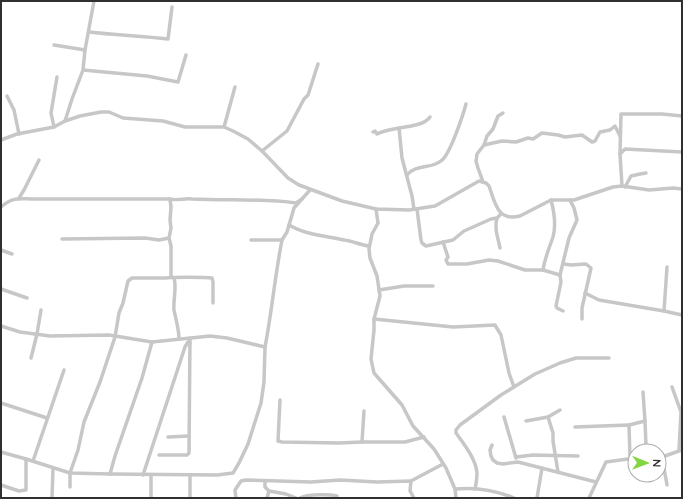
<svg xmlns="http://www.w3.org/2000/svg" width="683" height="499" viewBox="0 0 683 499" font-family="Quicksand,sans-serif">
  <rect width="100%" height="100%" fill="#fff"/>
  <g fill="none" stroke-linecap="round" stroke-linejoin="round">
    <g stroke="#c7c7c7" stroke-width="3.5">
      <path d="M89 32C115 35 142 36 168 39L172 7"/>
      <polyline points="54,45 85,50"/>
      <polyline points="83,70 147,76 178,82 186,55"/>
      <polyline points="7,96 14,110 19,134"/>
      <polyline points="65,121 72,99 83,70 85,50 94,1"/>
      <polyline points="54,127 51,113 57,77"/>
      <polyline points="224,127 235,87"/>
      <polyline points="399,128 402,158 412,196 414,209"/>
      <path d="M373 132 375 131 377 134C391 126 422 129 430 117"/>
      <path d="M1 140 17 134 54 127 65 121 80 116 101 112H109L123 118 163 121 185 127H224L233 131 248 139 262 151 288 178 299 185 342 201 376 209 409 210 435 206 479 181 486 183 489 186C495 202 497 222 520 216L551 200H574L613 187 622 186 649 190 673 188 682 189"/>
      <polyline points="484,145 502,141 516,142 528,138 533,139 542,133 558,135 565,137 582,135 592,142 595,141 600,132 610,130 615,126 620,136"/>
      <polyline points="262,151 287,131 304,99 308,95 318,64"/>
      <polyline points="620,154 625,149 682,152"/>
      <path d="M407 175C416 164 431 169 441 161 450 155 463 115 466 104"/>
      <polyline points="483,182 478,168 476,161 477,154 484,145 487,136 493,129 498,116 503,113"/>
      <polyline points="622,186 620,154 621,114 662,114 682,116"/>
      <polyline points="625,187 631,176 640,174 646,173"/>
      <polyline points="19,198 24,190 39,160"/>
      <polyline points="170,199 171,207 170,220 171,228 169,238 171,246 171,277"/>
      <path d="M1 207C14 196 20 199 35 199H170C178 201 184 198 192 199 226 201 261 198 296 203L302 199"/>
      <polyline points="376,209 378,223 372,234 369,249 370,258 377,276 380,296 374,319 374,330 371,359 374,373 402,405 413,426 434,449 446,468 455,489 456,498"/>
      <polyline points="417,209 421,240 422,243 426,246 453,240 464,231 491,219 497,218 501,214"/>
      <path d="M497 218C494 229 498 237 500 248"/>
      <path d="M289 225C306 235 326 236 344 240 353 241 360 245 369 246"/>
      <polyline points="62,239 145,238 159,240 169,238"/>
      <polyline points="251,240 282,240 287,232 294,208 310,190"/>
      <polyline points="443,242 448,257 446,260 448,264 467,264 489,260 498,261 525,270 543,270 560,275 561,282 556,306 557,308 563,311"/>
      <polyline points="1,250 12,254"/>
      <polyline points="564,264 571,265 586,264 591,268 582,308 582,319"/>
      <path d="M543 270C545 257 549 249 553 237 556 226 554 211 551 200"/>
      <polyline points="560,275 569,238 577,220 574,208 570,200"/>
      <path d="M174 278C177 288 173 299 174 310 176 320 179 329 179 339"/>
      <polyline points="1,289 27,298"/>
      <polyline points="379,290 404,286 433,286"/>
      <polyline points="585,293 599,300 664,311 682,315"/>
      <polyline points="664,311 667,267"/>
      <polyline points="374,319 453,327 495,325 501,335 509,373 514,387"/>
      <polyline points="1,326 20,332 50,336 109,335 152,342 210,336 227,338 265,347 264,382 261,403 248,444 239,463 233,473 217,475 110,474 70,473 26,459 1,452"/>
      <path d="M265 347C272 311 275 275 282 240"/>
      <polyline points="31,358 37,334 41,310"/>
      <polyline points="672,387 681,412 679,450"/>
      <polyline points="280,400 278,441 282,442 339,443 362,442 405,442 424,437"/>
      <polyline points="1,403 47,418"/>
      <polyline points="504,417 516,458"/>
      <polyline points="548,417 553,433 553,441 558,472"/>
      <polyline points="526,421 548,417 560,410"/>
      <polyline points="645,421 646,446"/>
      <polyline points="629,425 645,421 643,392"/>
      <polyline points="575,427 629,425 630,458"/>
      <polyline points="168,437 189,436"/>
      <polyline points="362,442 364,411"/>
      <polyline points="492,445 490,450 491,456 493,460 497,463 503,464 518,462 596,482"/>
      <polyline points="159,455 187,455 189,453 190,338"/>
      <polyline points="516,457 533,455 578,456"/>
      <polyline points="662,457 667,485"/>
      <polyline points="659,458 682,450"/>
      <polyline points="33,461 64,370"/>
      <polyline points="110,474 115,456 142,378 152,342"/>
      <polyline points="143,475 185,347 188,342 190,343"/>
      <polyline points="646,475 647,478"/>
      <polyline points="265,481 265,487 269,491 267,498"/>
      <polyline points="411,481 443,464"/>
      <polyline points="1,485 19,491 26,490 26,459"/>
      <path d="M70 487V473L78 450 84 422 100 382 115 337 119 313 123 303 128 281 132 278H166C169 277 206 277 212 278L213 282V303"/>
      <path d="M455 489C475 487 495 490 514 498"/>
      <path d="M475 489C476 484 477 478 477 473 476 459 464 444 456 433V430L460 425 501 395 535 374 560 363 576 358H609"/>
      <polyline points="269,491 286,494 296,498"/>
      <polyline points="52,498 53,469"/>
      <polyline points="151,498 151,475"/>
      <polyline points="190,498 190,475"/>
      <polyline points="236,498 235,490 241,481 246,480 311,482 340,480 377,482 411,481 410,491 414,498"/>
      <path d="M300 498C307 494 329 494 337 496V498"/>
      <polyline points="537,498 542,468"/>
      <polyline points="589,498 606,462 635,458"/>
    </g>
  </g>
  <rect width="683" height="499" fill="none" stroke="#303030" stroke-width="4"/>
  <g transform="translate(647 463) rotate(91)"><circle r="19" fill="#ffffff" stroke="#acacac"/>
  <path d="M0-3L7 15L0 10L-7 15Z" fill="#82d543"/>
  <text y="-6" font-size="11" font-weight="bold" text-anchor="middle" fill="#303030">N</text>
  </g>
</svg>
